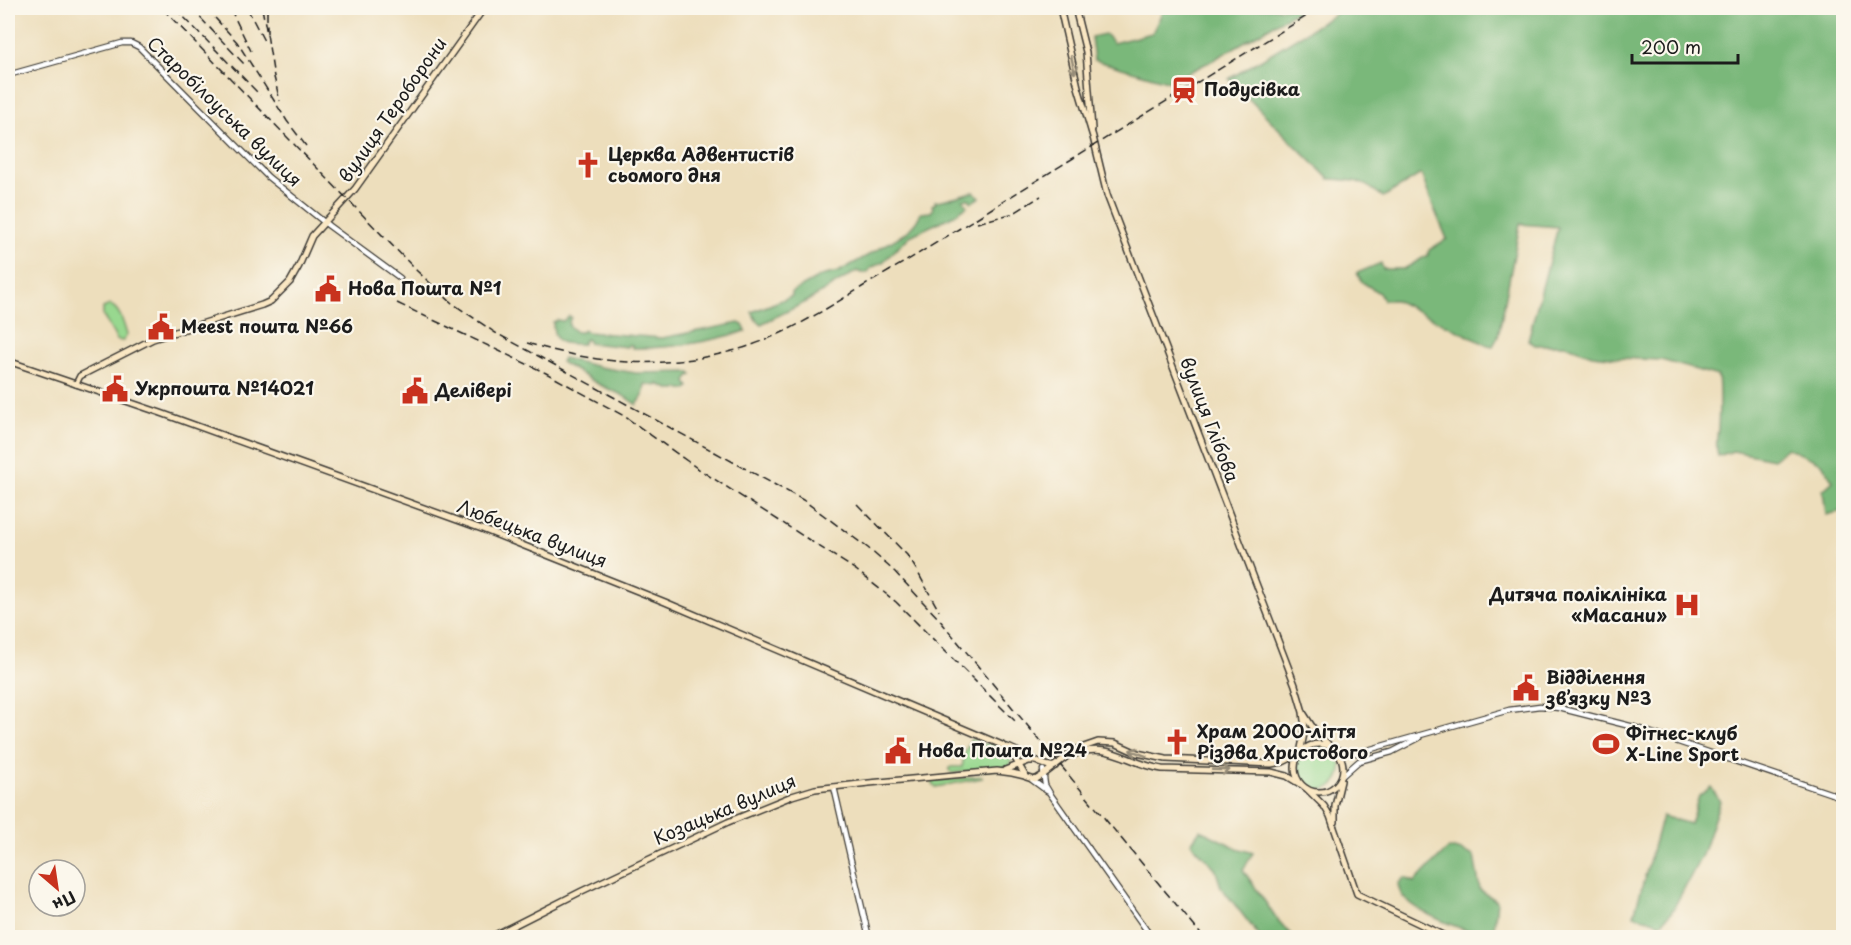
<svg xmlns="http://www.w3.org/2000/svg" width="1851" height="945" viewBox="0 0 1851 945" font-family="'Playpen Sans',sans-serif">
  <rect width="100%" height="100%" fill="#fbf7ec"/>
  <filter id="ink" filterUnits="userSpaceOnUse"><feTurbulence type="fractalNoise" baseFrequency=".0167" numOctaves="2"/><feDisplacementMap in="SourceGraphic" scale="12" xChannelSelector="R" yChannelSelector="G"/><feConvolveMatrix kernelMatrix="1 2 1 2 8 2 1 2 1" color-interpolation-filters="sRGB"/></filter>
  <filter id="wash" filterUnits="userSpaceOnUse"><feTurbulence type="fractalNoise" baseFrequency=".008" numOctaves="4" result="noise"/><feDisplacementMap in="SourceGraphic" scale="24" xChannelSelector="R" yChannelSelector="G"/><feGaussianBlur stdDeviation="1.35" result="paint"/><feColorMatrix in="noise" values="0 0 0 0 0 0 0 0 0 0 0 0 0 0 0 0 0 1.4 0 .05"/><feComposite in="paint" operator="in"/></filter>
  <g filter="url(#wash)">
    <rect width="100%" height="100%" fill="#eddebc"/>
    <g fill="#98d88f" stroke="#5a7a56" stroke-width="1.5">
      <path d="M110 305C120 308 124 325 127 335L123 341 117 340 103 316V308Z"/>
      <path d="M971 739 986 745 987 743C998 747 1013 750 1011 764L1007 768 952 773 949 770 951 767H962L965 752Z"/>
      <circle cx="1319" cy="768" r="22"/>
      <polygon points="982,776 982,778 977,779 936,787 933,786 932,783 933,781"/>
    </g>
    <g fill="#7ab87a" stroke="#4b6a4b" stroke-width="1.5">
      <polygon points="1162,8 1302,8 1215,59 1170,82 1094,60 1091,37 1105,34 1113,43 1152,33 1161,15"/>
      <path d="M1345 8H1843V511L1826 515 1823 490 1833 481 1822 463 1787 448 1773 459 1733 451 1718 456C1715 446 1717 439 1718 428 1719 411 1720 393 1718 376L1661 360 1619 358 1592 355 1565 345H1535L1528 340 1558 227 1520 224 1498 337 1493 346 1487 345 1395 300H1383L1379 293 1362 282 1357 273 1381 263 1383 269H1404L1428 255 1429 250 1447 239 1433 206 1421 174 1383 197C1362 180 1355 180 1329 179L1229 79Z"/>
      <path d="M974 192 980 197 972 202 969 199H963L967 206 954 215 910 236 883 262 871 268 867 273H861L857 271 804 303 761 324 756 320 752 312 792 296V292L821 276 838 272 867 256 907 232 916 222 921 213 931 212 933 209 932 205 936 203 935 201C948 200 961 194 974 192Z"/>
      <path d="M569 316 571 317 569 322V326L576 332H582L583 330 587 332 662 338 739 323 743 325 746 331C708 342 672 349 632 348V345H628L627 347 589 343 587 339 583 341V344C563 344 553 346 553 322L558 320 563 321Z"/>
      <polygon points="563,358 599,367 636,373 690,372 692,375 689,376 686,382 689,387 686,390 678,388 677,390 671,390 658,384 657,386 645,384 643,396 637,405 622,395 598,384 561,362"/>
      <polygon points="1711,787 1720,801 1702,855 1671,913 1661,923 1634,915 1662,816 1690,824 1699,796"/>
      <polygon points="1200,830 1237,848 1253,853 1243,870 1277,919 1293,937 1260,937 1221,887 1215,868 1191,843"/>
      <path d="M1449 848 1462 851 1474 856 1480 890 1497 901 1493 937C1471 934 1418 914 1403 897 1400 893 1399 889 1398 884L1404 878 1414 882Z"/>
    </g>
  </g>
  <g filter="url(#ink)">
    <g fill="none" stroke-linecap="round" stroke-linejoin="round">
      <g stroke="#3b3934" stroke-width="7">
        <g id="tertiary">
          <polyline points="8,75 122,43 131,43 139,47 268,177 329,226 400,278"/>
          <polyline points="1332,747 1344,752 1357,753 1509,710 1540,706 1559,708 1634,727 1844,798"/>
          <polyline points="1043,770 1045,785 1051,795 1152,938"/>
          <polyline points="1342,776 1359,761 1392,752 1419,738"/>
          <polyline points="1032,780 1047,791"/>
          <polyline points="834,787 869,938"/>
        </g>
      </g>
      <g stroke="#3b3934" stroke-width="8">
        <g id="secondary">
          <polyline points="1060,8 1078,87 1093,137 1107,195 1295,685 1303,712 1305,729 1300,753"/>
          <polyline points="1075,8 1086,52 1092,129"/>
          <polyline points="8,361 161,413 482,529 665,602 1002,745 1013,755 1026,777 1035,780 1043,775 1075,750 1098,742 1115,743 1137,753 1166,759 1271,764 1283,762 1299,754"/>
          <polyline points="76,384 80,376 153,339 262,305 271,301 290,282 299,266 312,236 355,189 484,8"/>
          <polyline points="1304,714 1315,731 1328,744"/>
          <circle cx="1319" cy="768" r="24"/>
          <path d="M1007 747C1021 751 1042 768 1055 766"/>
          <path d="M1072 755C1110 740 1127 764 1162 769L1271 772 1287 776 1300 784"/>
          <polyline points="1005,770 1029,761 1036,761"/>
          <polyline points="1307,789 1324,806 1330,816 1357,894 1449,938"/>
          <polyline points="1335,822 1335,806 1341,781"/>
          <polyline points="489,938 582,891 728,822 792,796 815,789 869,783 997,771 1012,773 1025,776"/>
        </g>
      </g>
      <use href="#tertiary" stroke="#fff" stroke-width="4.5"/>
      <use href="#secondary" stroke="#fae7c3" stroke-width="5"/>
      <g stroke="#1c1c1c" stroke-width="1.5" stroke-dasharray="9 4.5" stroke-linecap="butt">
        <polyline points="162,8 417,271 452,303 494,332 803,500 868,548 895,572 938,618 1204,938"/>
        <polyline points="175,8 260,95"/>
        <polyline points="191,8 244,64"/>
        <polyline points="206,8 237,42 287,121 306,146"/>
        <polyline points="230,8 251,51"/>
        <polyline points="247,8 265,43"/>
        <polyline points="262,8 267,34 267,8"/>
        <polyline points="267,34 274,77 280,101"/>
        <polyline points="977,223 1014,213 1041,196"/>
        <polyline points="397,303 546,373 624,416 697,468 856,570 896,602 1018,724"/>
        <path d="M527 343C597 364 660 370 732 351 779 339 821 312 862 287 907 261 951 234 994 207 1102 140 1211 74 1320 8"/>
        <polyline points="857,504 907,555 916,569 939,611"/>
      </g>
    </g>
    <defs><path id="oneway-shaft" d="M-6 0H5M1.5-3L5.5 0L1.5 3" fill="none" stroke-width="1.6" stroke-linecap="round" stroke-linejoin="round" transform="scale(1.5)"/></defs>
    <g stroke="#968c78">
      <use href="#oneway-shaft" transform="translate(1073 65) rotate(78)"/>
      <use href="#oneway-shaft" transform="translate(1138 753) rotate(-159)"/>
      <use href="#oneway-shaft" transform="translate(1221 770) rotate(2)"/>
    </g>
  </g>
  <defs>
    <g id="station-bare" transform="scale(2.07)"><path d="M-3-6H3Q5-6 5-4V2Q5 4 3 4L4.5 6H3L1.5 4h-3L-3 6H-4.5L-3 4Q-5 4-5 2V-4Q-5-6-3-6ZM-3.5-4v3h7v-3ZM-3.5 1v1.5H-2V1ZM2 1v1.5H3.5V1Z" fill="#c8321e" stroke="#fbf7ec" stroke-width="2.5" paint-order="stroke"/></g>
    <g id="church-bare" transform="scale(2.07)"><path d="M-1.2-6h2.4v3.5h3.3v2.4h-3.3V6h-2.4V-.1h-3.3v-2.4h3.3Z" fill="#c8321e" stroke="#fbf7ec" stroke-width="2.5" paint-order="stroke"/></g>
    <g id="civic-bare" transform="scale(2.07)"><path d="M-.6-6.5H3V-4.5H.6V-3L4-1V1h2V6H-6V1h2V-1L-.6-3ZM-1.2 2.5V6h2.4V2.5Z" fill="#c8321e" stroke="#fbf7ec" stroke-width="2.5" paint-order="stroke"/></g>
    <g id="hospital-bare" transform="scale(2.07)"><path d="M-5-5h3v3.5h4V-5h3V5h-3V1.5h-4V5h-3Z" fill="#c8321e" stroke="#fbf7ec" stroke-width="2.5" paint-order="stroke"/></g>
    <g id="stadium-bare" transform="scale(2.07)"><path d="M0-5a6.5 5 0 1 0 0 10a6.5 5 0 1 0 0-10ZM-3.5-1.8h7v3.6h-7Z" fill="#c8321e" stroke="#fbf7ec" stroke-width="2.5" paint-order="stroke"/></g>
  </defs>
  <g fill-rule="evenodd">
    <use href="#station-bare" x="1184" y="90"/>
    <use href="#church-bare" x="588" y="165"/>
    <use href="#civic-bare" x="328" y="289"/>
    <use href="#civic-bare" x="161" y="327"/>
    <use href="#civic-bare" x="115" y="389"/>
    <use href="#civic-bare" x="415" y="391"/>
    <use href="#hospital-bare" x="1687" y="605"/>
    <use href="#civic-bare" x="1526" y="688"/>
    <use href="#church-bare" x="1177" y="742"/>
    <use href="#stadium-bare" x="1606" y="744"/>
    <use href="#civic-bare" x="898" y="751"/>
  </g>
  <g text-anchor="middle" stroke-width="4.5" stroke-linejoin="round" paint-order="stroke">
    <g font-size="18" font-weight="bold" fill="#1c1c1c" stroke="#fbf7ec" text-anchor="start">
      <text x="1204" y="96">Подусівка</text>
      <text x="608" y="161">Церква Адвентистів<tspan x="608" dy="21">сьомого дня</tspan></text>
      <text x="348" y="295">Нова Пошта №1</text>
      <text x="181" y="333">Meest пошта №66</text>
      <text x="135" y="395">Укрпошта №14021</text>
      <text x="435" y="397">Делівері</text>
      <text x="1667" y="601" text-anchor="end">Дитяча поліклініка<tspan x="1667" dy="21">«Масани»</tspan></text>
      <text x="1546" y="684">Відділення<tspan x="1546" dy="21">зв’язку №3</tspan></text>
      <text x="1197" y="738">Храм 2000-ліття<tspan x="1197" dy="21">Різдва Христового</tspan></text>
      <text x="1626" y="740">Фітнес-клуб<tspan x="1626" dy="21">X-Line Sport</tspan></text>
      <text x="918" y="757">Нова Пошта №24</text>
    </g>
    <g font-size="18" fill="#1c1c1c" stroke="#fbf7ec">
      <text transform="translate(393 110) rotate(-55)" y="6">вулиця Тероборони</text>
      <text transform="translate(224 112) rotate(44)" y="6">Старобілоуська вулиця</text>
      <text transform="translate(1209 420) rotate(69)" y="6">вулиця Глібова</text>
      <text transform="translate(532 534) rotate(21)" y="6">Любецька вулиця</text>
      <text transform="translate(725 810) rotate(-23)" y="6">Козацька вулиця</text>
    </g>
  </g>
  <rect width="1851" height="945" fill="none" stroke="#fbf7ec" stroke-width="30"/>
  <g transform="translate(57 888) rotate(151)"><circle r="28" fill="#fbf7ec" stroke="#a29f99" stroke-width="1.5"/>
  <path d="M0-4.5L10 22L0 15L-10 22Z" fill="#c8321e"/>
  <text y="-9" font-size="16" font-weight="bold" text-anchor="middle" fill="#1c1c1c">Пн</text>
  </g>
  <path d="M1632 54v9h106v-9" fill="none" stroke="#1c1c1c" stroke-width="3"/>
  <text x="1641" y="54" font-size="18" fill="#1c1c1c" stroke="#fbf7ec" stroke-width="4.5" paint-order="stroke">200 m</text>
</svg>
